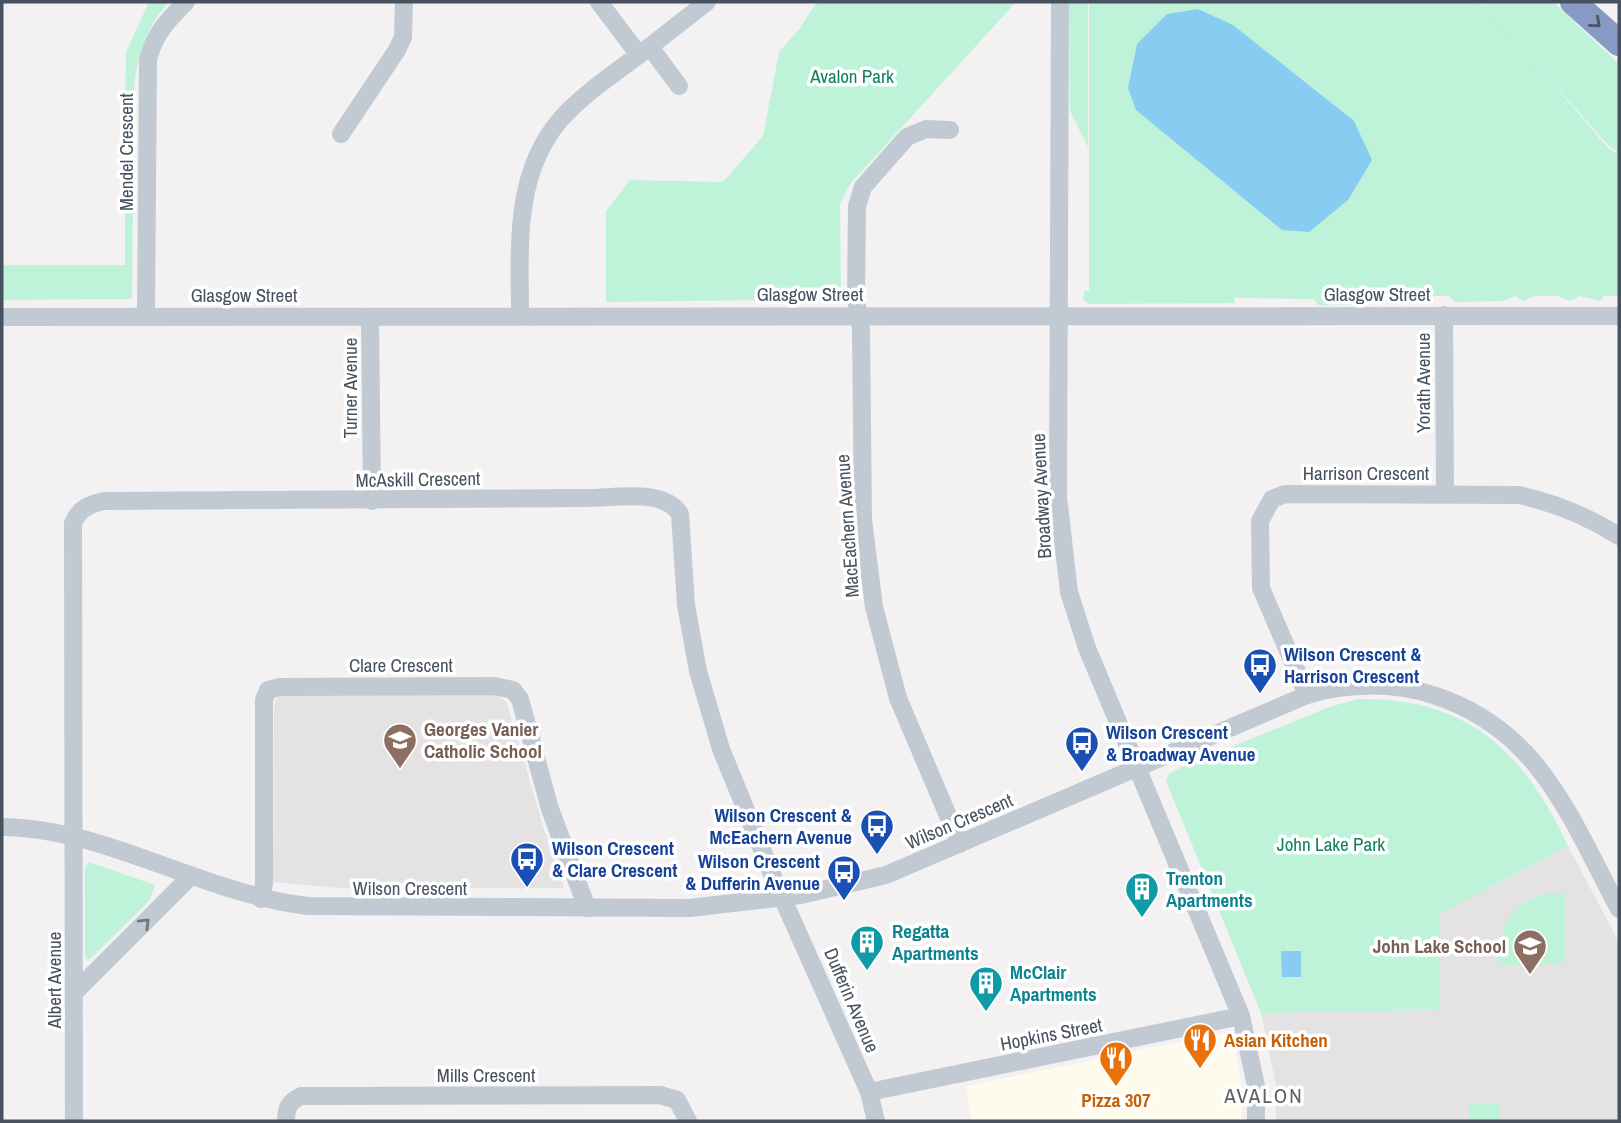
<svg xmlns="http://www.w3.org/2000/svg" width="1621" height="1123" viewBox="0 0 1621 1123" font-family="'Archivo Narrow',sans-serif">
  <rect width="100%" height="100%" fill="#f3f1f1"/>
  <polygon fill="#fdfbeb" points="1223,1033 1234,1041 1241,1082 1242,1121 972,1121 966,1086"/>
  <g fill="#e5e2e3">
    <polygon points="285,693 495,695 502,698 507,703 545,833 564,888 339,888 273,882 274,707 277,698"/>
    <polygon points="1568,846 1619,942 1619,1121 1276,1121 1276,1085 1261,1013 1440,1010 1440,914"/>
  </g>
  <g fill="#bef3da">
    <path d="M149 2H169C123 51 134 121 133 185H124L126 52Z"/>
    <polygon points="817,2 1016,2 850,184 840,204 841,299 606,302 606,211 630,180 723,182 763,136 779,52 800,28"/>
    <polygon points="1069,2 1088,2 1088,147 1070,111"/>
    <polygon points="1089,2 1478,2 1491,12 1609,149 1619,154 1619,296 1604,296 1600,301 1580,296 1570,301 1557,296 1534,296 1523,301 1516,296 1503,301 1455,302 1449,296 1387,296 1386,299 1365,304 1320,306 1313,299 1235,298 1234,296 1235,303 1088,304 1083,299 1084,291 1089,291"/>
    <polygon points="1480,2 1553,2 1619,64 1619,152 1610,147"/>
    <polygon points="125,205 133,205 132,299 2,300 2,265 125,265"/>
    <path d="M1358 699C1467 697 1524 751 1568 846L1440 914V1010L1261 1013 1166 781 1169 774 1180 768 1329 707Z"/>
    <polygon points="89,862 155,885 150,900 88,961 85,957 85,869"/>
    <path d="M1550 893H1565L1566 959 1562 964 1498 965C1499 926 1509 902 1550 893Z"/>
    <polygon points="1499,1103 1499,1121 1470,1121 1470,1104"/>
  </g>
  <g fill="#88ccf2">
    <polygon points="1198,9 1233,25 1354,121 1372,160 1348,200 1309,232 1282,230 1136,110 1128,88 1137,44 1167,14"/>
    <polygon points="1281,951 1301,951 1301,977 1282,977"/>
  </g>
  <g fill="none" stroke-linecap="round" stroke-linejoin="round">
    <g stroke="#c1c9d3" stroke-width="18">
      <polyline points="1060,2 1058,497 1069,592 1087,648 1241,1016 1256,1086 1256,1121"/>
      <polyline points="650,47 679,86"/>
      <polyline points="639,55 707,2"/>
      <polyline points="950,130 926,129 907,137 863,187 857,206 856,299 861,330 863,520 874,607 898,698 960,844"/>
      <polyline points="341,134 397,50 403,37 404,2"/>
      <path d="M146 315 148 60C154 34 168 20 186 2"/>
      <polyline points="1444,315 1445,494"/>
      <path d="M520 316C520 249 513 175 560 120 581 96 613 74 639 55L599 2"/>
      <polyline points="2,317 1619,316"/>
      <polyline points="370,317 372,501"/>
      <path d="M1307 695 1261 588 1260 521 1272 499 1285 494 1519 495C1556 503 1587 516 1619 536"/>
      <path d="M2 827C106 828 203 894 308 906L690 908 801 895 886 875 1307 695C1348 683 1393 682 1433 695 1540 729 1570 818 1619 909"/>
      <polyline points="261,899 264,883 264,700 268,690 280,687 494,686 513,690 520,699 550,809 587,908"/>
      <polyline points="75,992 190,877"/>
      <polyline points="869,1092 1241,1016"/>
      <path d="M74 1121 73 523C79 509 89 504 104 501L588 498C616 498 664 488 680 514L686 605 698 671 721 749 774 879 869 1092 876 1121"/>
      <path d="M286 1121C286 1108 289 1102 301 1096L660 1095 677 1100 688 1121"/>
    </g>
    <polyline stroke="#869ac3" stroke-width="26" points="1573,2 1619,43"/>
  </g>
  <defs><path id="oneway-chevron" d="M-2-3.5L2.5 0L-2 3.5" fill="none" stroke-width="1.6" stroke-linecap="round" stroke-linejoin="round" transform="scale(1.75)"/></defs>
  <use stroke="#4a5565" href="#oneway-chevron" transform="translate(1596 23) rotate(41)"/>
  <use stroke="#6c7582" href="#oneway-chevron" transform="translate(145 923) rotate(-45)"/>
  <defs>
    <g id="bus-pin" transform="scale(1.75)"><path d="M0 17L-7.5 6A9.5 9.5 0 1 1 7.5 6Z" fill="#1a4fb4" stroke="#fff"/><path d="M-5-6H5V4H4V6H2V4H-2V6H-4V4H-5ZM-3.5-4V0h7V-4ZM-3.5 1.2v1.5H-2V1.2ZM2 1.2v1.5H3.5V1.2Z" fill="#fff"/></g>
    <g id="school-pin" transform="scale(1.75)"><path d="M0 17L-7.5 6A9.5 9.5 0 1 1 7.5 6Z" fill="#8d6e63" stroke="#fff"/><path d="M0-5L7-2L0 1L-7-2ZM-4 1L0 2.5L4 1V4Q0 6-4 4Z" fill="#fff"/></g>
    <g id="building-pin" transform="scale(1.75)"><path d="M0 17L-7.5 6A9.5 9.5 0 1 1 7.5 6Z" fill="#0f9aa8" stroke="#fff"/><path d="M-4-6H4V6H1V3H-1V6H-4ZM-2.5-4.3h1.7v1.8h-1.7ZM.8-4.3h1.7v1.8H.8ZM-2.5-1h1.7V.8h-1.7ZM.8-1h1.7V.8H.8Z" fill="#fff"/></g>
    <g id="restaurant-pin" transform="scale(1.75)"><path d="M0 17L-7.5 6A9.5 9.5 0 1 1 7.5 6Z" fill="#e8710a" stroke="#fff"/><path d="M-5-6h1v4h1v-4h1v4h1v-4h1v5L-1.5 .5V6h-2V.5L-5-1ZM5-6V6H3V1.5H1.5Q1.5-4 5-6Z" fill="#fff"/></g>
  </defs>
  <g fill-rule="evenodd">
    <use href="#bus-pin" x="1260" y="665"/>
    <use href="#school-pin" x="400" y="740"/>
    <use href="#bus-pin" x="1082" y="743"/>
    <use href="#bus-pin" x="877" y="826"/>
    <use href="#bus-pin" x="527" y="859"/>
    <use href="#bus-pin" x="844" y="872"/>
    <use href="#building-pin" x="1142" y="889"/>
    <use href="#building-pin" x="867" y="942"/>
    <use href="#school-pin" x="1530" y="946"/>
    <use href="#building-pin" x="986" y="983"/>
    <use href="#restaurant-pin" x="1200" y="1040"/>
    <use href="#restaurant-pin" x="1116" y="1058"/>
  </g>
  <g text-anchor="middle" stroke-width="7" stroke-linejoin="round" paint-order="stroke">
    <g font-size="19" fill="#11825b" stroke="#fff">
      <text x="852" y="83">Avalon Park</text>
      <text x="1331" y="851">John Lake Park</text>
    </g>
    <g font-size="19" fill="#475160" stroke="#fff">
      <text transform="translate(126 152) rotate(-90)" y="7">Mendel Crescent</text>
      <text x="810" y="301">Glasgow Street</text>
      <text x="1377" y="301">Glasgow Street</text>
      <text x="244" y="302">Glasgow Street</text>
      <text transform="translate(1423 383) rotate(-90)" y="7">Yorath Avenue</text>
      <text transform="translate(350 388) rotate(-90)" y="7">Turner Avenue</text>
      <text x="1366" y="480">Harrison Crescent</text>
      <text transform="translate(418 479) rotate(-1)" y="7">McAskill Crescent</text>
      <text transform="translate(1041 496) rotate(-93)" y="7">Broadway Avenue</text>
      <text transform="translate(847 526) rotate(-94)" y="7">MacEachern Avenue</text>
      <text x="401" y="672">Clare Crescent</text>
      <text transform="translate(959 821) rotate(-23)" y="7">Wilson Crescent</text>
      <text x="410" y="895">Wilson Crescent</text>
      <text transform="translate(54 980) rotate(-90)" y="7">Albert Avenue</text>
      <text transform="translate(852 1000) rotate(67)" y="7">Dufferin Avenue</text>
      <text transform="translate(1051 1034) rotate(-11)" y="7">Hopkins Street</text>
      <text x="486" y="1082">Mills Crescent</text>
    </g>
    <g font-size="19" font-weight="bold" fill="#164399" stroke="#fff" text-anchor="start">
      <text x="1284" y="661">Wilson Crescent &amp;<tspan x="1284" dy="22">Harrison Crescent</tspan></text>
      <text x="1106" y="739">Wilson Crescent<tspan x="1106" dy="22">&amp; Broadway Avenue</tspan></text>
      <text x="852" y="822" text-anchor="end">Wilson Crescent &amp;<tspan x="852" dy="22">McEachern Avenue</tspan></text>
      <text x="552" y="855">Wilson Crescent<tspan x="552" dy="22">&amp; Clare Crescent</tspan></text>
      <text x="820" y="868" text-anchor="end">Wilson Crescent<tspan x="820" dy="22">&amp; Dufferin Avenue</tspan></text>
    </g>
    <g font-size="19" font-weight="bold" fill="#785e54" stroke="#fff" text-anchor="start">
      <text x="424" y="736">Georges Vanier<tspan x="424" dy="22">Catholic School</tspan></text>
      <text x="1506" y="953" text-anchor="end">John Lake School</text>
    </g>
    <g font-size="19" font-weight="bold" fill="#0d838f" stroke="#fff" text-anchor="start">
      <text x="1166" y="885">Trenton<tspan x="1166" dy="22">Apartments</tspan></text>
      <text x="892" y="938">Regatta<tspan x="892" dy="22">Apartments</tspan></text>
      <text x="1010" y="979">McClair<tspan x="1010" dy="22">Apartments</tspan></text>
    </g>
    <g font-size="19" font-weight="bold" fill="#c56008" stroke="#fff" text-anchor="start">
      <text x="1224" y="1047">Asian Kitchen</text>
      <text x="1116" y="1107" text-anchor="middle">Pizza 307</text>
    </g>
    <g font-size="21" letter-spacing="2" fill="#5d6067" stroke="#fff">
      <text x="1264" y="1103">AVALON</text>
    </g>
  </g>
  <rect width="1621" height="1123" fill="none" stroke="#475160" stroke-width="7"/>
</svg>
